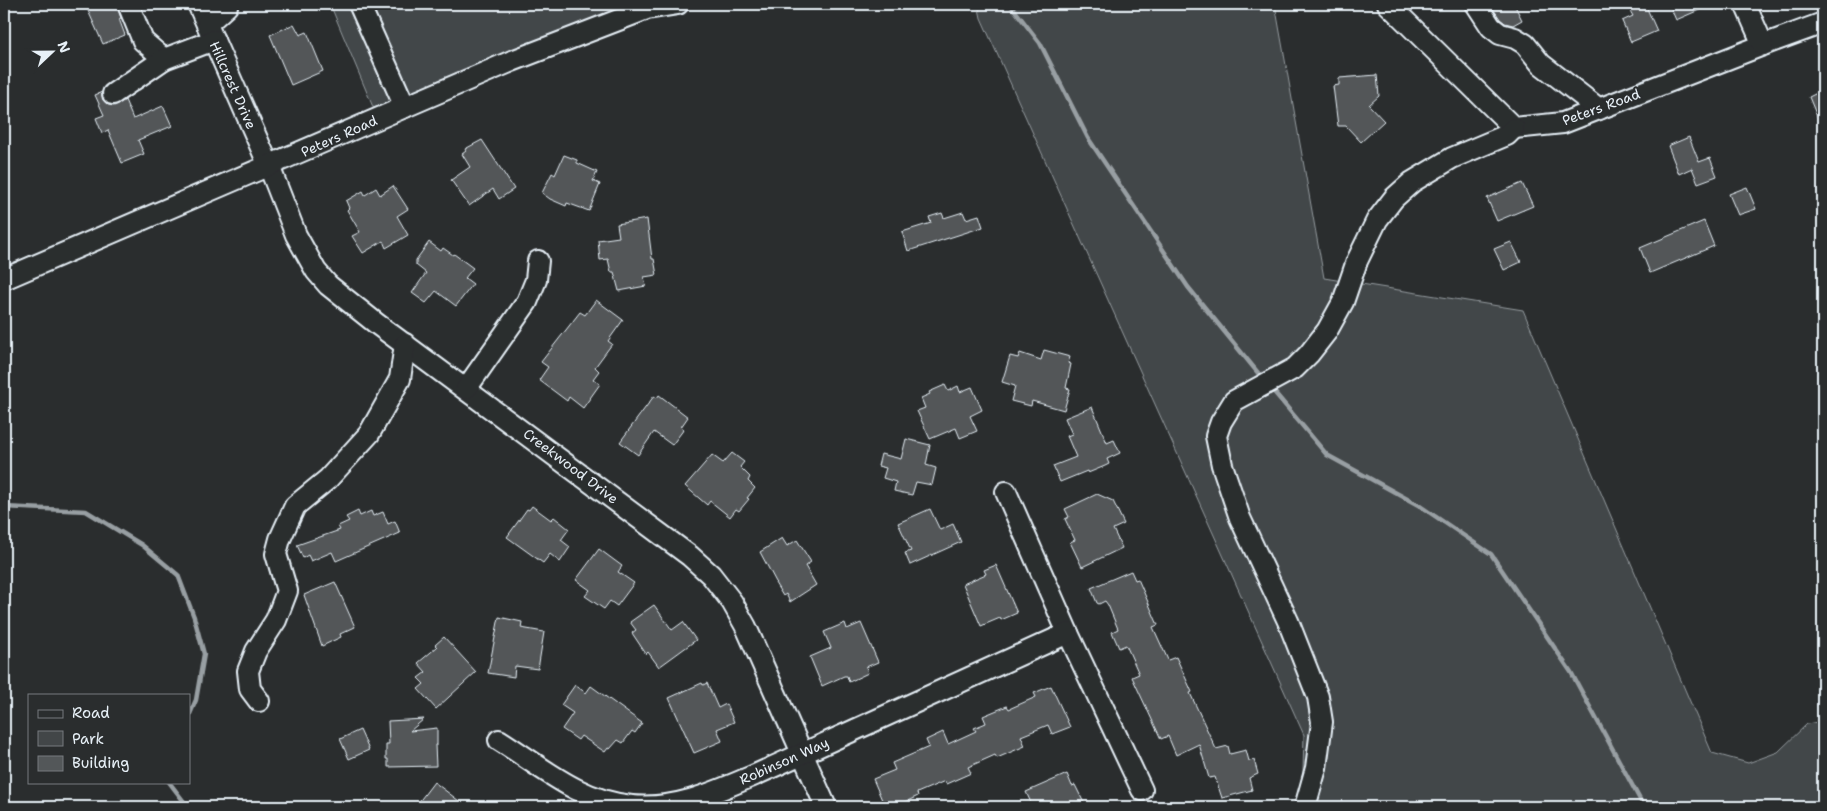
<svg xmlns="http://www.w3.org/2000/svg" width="1827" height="811" viewBox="0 0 1827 811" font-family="'Shantell Sans',sans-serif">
  <rect width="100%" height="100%" fill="#2a2d2e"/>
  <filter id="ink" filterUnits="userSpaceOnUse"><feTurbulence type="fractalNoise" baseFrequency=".02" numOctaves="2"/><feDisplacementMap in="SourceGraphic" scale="10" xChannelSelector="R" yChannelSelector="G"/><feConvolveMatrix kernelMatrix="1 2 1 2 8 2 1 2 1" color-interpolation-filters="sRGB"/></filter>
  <g filter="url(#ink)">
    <g fill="#424648" stroke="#959ca0">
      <polygon points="330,4 678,4 378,119"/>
      <polygon points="978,4 1275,4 1324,278 1523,310 1712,753 1748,763 1778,752 1807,724 1823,721 1823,801 1807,807 1302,807 1304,735 981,18"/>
    </g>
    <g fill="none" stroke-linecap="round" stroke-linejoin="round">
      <g stroke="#989fa3" stroke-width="4.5">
        <polyline points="1010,4 1040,43 1088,138 1188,287 1263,379"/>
        <polyline points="1270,387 1327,455 1420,506 1491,554 1571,672 1644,807"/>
        <polyline points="4,507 86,511 142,545 178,575 194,617 204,654 196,700 189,716"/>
        <polyline points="169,782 188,807"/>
      </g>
    </g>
    <g fill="#535759" stroke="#e8f1f8">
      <polygon points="85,4 116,4 121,18 119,19 125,35 103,44"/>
      <polygon points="1490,4 1514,4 1522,20 1513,25 1505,23 1500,19"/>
      <polygon points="1642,4 1645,4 1657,31 1631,42 1622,21 1633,16 1629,9"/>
      <polygon points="1669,4 1713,4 1676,20"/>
      <polygon points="294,24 300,35 307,32 323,71 291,85 270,35"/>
      <polygon points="1377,75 1379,96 1369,105 1384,121 1361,142 1346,126 1338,126 1333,86 1339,85 1339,78"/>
      <polygon points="1823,90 1823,131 1809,97"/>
      <polygon points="102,92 103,100 108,105 114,106 125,100 133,119 163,106 172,126 138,140 144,154 122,163 108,130 102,133 96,118 104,115 95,95"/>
      <polygon points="1689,137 1699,162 1710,158 1717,176 1698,183 1692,168 1679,174 1668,146"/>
      <polygon points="482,140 514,189 499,199 493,189 469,206 451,180 470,167 462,154 466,151 465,149"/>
      <polygon points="564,155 577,160 577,163 597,172 593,181 600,184 589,211 567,203 566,206 550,199 542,193 552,173 555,175"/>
      <polygon points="1522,183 1533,206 1497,221 1487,198"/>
      <polygon points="393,186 408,209 397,216 408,235 386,248 383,241 363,253 352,236 360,232 347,210 349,208 346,201 363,191 365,195 376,188 380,195"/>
      <polygon points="1747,187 1756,209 1738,215 1729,194"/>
      <polygon points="963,212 966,219 979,215 983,227 908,251 902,232 931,223 929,217 942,213 944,218"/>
      <polygon points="647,219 652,259 654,259 657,275 644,277 646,286 619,291 614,272 611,272 608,259 600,260 598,240 619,237 617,224"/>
      <polygon points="1704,221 1714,246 1650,273 1640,248"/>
      <polygon points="429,242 441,251 443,248 453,255 454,254 473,268 465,278 473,284 456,306 436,291 426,303 412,293 426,273 416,265 416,260"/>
      <polygon points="1511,242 1521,262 1504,270 1494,249"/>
      <polygon points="596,300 623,320 608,341 612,344 595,367 599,371 593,379 600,384 583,408 569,397 567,401 539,380 548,367 541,362 580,312 585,315"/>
      <polygon points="1044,350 1070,357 1068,363 1071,364 1066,388 1070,389 1064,410 1032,401 1031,406 1011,401 1015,386 1002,382 1010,356 1018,358 1020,353 1041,360"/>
      <polygon points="945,385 948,391 958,386 960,392 972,387 982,410 970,416 977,431 960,438 956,428 930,439 917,411 925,408 921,398 930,394 929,392"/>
      <polygon points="659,395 688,417 681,427 684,429 672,445 654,432 638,455 620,442 654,396 657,398"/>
      <polygon points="1092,407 1107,443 1114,440 1120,453 1107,459 1109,464 1105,466 1088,473 1087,471 1060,482 1053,466 1076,457 1067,436 1072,434 1065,418"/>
      <polygon points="906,439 930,445 926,465 936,468 932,485 916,482 912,495 894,491 896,482 883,478 886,468 878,466 881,454 901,459"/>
      <polygon points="732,453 744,462 740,467 750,477 748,481 755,488 747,498 749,499 739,511 736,509 730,517 710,501 707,505 685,486 712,455 723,463"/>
      <polygon points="1097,494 1113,501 1124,524 1113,529 1122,548 1082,567 1070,542 1075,540 1065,519 1069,517 1065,509"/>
      <polygon points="532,506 551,520 554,517 569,529 561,540 570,547 560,562 550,554 543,563 507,537 527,509 529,510"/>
      <polygon points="930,509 940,530 953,524 961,542 910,565 905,553 911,551 898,523"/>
      <polygon points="358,511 360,516 371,511 373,516 383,512 388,524 395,521 400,533 336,561 332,552 311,561 308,555 303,558 297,545 340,530 338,526 349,521 346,517"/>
      <polygon points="782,538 787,546 797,540 811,562 805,566 816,585 790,602 786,594 783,596 775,583 776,582 760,552"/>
      <polygon points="599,549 622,566 618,572 634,583 617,606 610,601 604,609 585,596 590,590 576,580"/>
      <polygon points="996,565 1017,613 1001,620 1000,618 981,626 963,584 986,574 984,570"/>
      <polygon points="1131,571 1135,580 1138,579 1158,625 1153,627 1168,660 1176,657 1192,692 1190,693 1216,749 1228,746 1230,754 1246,750 1249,761 1254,760 1258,774 1249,778 1252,790 1222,798 1215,777 1209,778 1199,744 1176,755 1168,736 1161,739 1132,677 1139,674 1126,645 1119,648 1112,632 1118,629 1108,605 1105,601 1099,604 1097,603 1091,588"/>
      <polygon points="335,582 355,627 340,634 341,637 322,646 304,595"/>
      <polygon points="654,605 672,630 683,622 696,640 659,667 648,652 646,654 632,633 636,630 630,622"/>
      <polygon points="499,617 522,622 521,628 544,632 538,669 515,666 514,677 488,673"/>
      <polygon points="845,623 847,629 861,623 878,662 866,667 868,673 849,682 847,676 844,676 822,686 810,657 831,648 824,632"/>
      <polygon points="444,637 476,672 436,709 418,689 424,684 418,678 426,672 418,663 437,647 435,645"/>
      <polygon points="702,683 703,685 707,683 718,708 726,704 734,722 717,729 722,741 694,753 669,698"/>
      <polygon points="575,685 586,693 591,686 642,723 635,733 632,731 623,743 618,740 610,749 608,748 605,752 581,736 578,740 562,729 573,713 561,705"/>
      <polygon points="1051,686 1070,727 1052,734 1048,725 1021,736 1025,746 997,758 995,755 968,767 971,773 946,784 945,781 917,793 918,796 895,807 885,807 873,779 895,770 892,763 929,747 926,740 943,732 948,744 976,731 974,728 986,723 983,716 1007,706 1009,709 1036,697 1034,693"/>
      <polygon points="424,719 410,731 437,728 437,745 435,745 436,766 388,767 388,759 386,759 386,744 389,744 388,721"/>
      <polygon points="360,730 369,750 349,759 340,739"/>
      <polygon points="1067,774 1072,786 1075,785 1086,807 1033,807 1026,792"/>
      <polygon points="434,782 467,807 415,807"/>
    </g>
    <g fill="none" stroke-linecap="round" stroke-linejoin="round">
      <g stroke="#e8f1f8" stroke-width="24">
        <g id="minor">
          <polyline points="128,4 143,41 164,59"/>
          <polyline points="198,4 269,166 296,235 316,271 328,285 377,324 690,556 711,575 732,602 746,627 826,807"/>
          <polyline points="359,4 405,107"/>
          <polyline points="1388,4 1514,128 1563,123 1763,45 1823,23"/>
          <polyline points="1476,4 1491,27 1500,34 1515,38 1525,44 1541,64 1599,109"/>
          <polyline points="1745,4 1763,45"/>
          <polyline points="207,24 227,6 227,4"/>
          <polyline points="113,94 164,59 214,40"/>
          <polyline points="4,279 512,61 647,9 678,4"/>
          <polyline points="466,389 527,302 536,280 538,261"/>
          <polyline points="1006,492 1068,633 1142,790"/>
          <polyline points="259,701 250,689 248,671 256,651 276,620 287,591 276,554 280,539 295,506 328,479 369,434 400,379 405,344"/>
          <path d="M499 740C542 767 579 801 632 806 677 810 715 792 755 775 786 761 817 747 848 733 921 700 994 666 1068 633"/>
          <polyline points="1305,807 1316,768 1322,722 1318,697 1288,621 1240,518 1222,465 1216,436 1221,422 1234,401 1295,368 1309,354 1327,331 1343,302 1357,261 1377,220 1394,198 1412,182 1452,158 1507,135 1514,128"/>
        </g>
      </g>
      <use href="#minor" stroke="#2a2d2e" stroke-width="20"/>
    </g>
  </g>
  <g text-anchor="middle" stroke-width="4" stroke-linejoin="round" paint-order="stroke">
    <g font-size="14" fill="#e8f1f8" stroke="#2a2d2e">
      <text transform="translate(233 85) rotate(66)" y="5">Hillcrest Drive</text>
      <text transform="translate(1601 107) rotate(-20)" y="5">Peters Road</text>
      <text transform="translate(339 136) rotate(-24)" y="5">Peters Road</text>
      <text transform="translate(571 466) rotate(37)" y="5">Creekwood Drive</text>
      <text transform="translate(784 761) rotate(-24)" y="5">Robinson Way</text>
    </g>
  </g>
  <rect width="1827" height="811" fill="none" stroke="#2a2d2e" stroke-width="20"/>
  <rect x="10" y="10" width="1807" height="791" fill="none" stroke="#e8f1f8" stroke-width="2" filter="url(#ink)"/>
  <rect x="28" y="694" width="162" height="90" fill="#2a2d2e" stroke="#767b7f"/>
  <rect x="38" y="710" width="25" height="8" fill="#2a2d2e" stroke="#767b7f"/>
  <text x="72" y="718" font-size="15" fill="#e8f1f8">Road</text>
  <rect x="38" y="731" width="25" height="15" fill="#424648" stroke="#767b7f"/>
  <text x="72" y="744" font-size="15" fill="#e8f1f8">Park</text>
  <rect x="38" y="756" width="25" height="15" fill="#535759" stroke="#767b7f"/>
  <text x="72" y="768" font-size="15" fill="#e8f1f8">Building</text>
  <g transform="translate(52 52) rotate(68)" stroke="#2a2d2e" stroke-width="4" paint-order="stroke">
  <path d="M0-4L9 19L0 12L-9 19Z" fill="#e8f1f8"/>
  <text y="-8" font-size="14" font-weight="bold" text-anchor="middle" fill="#e8f1f8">N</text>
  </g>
</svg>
